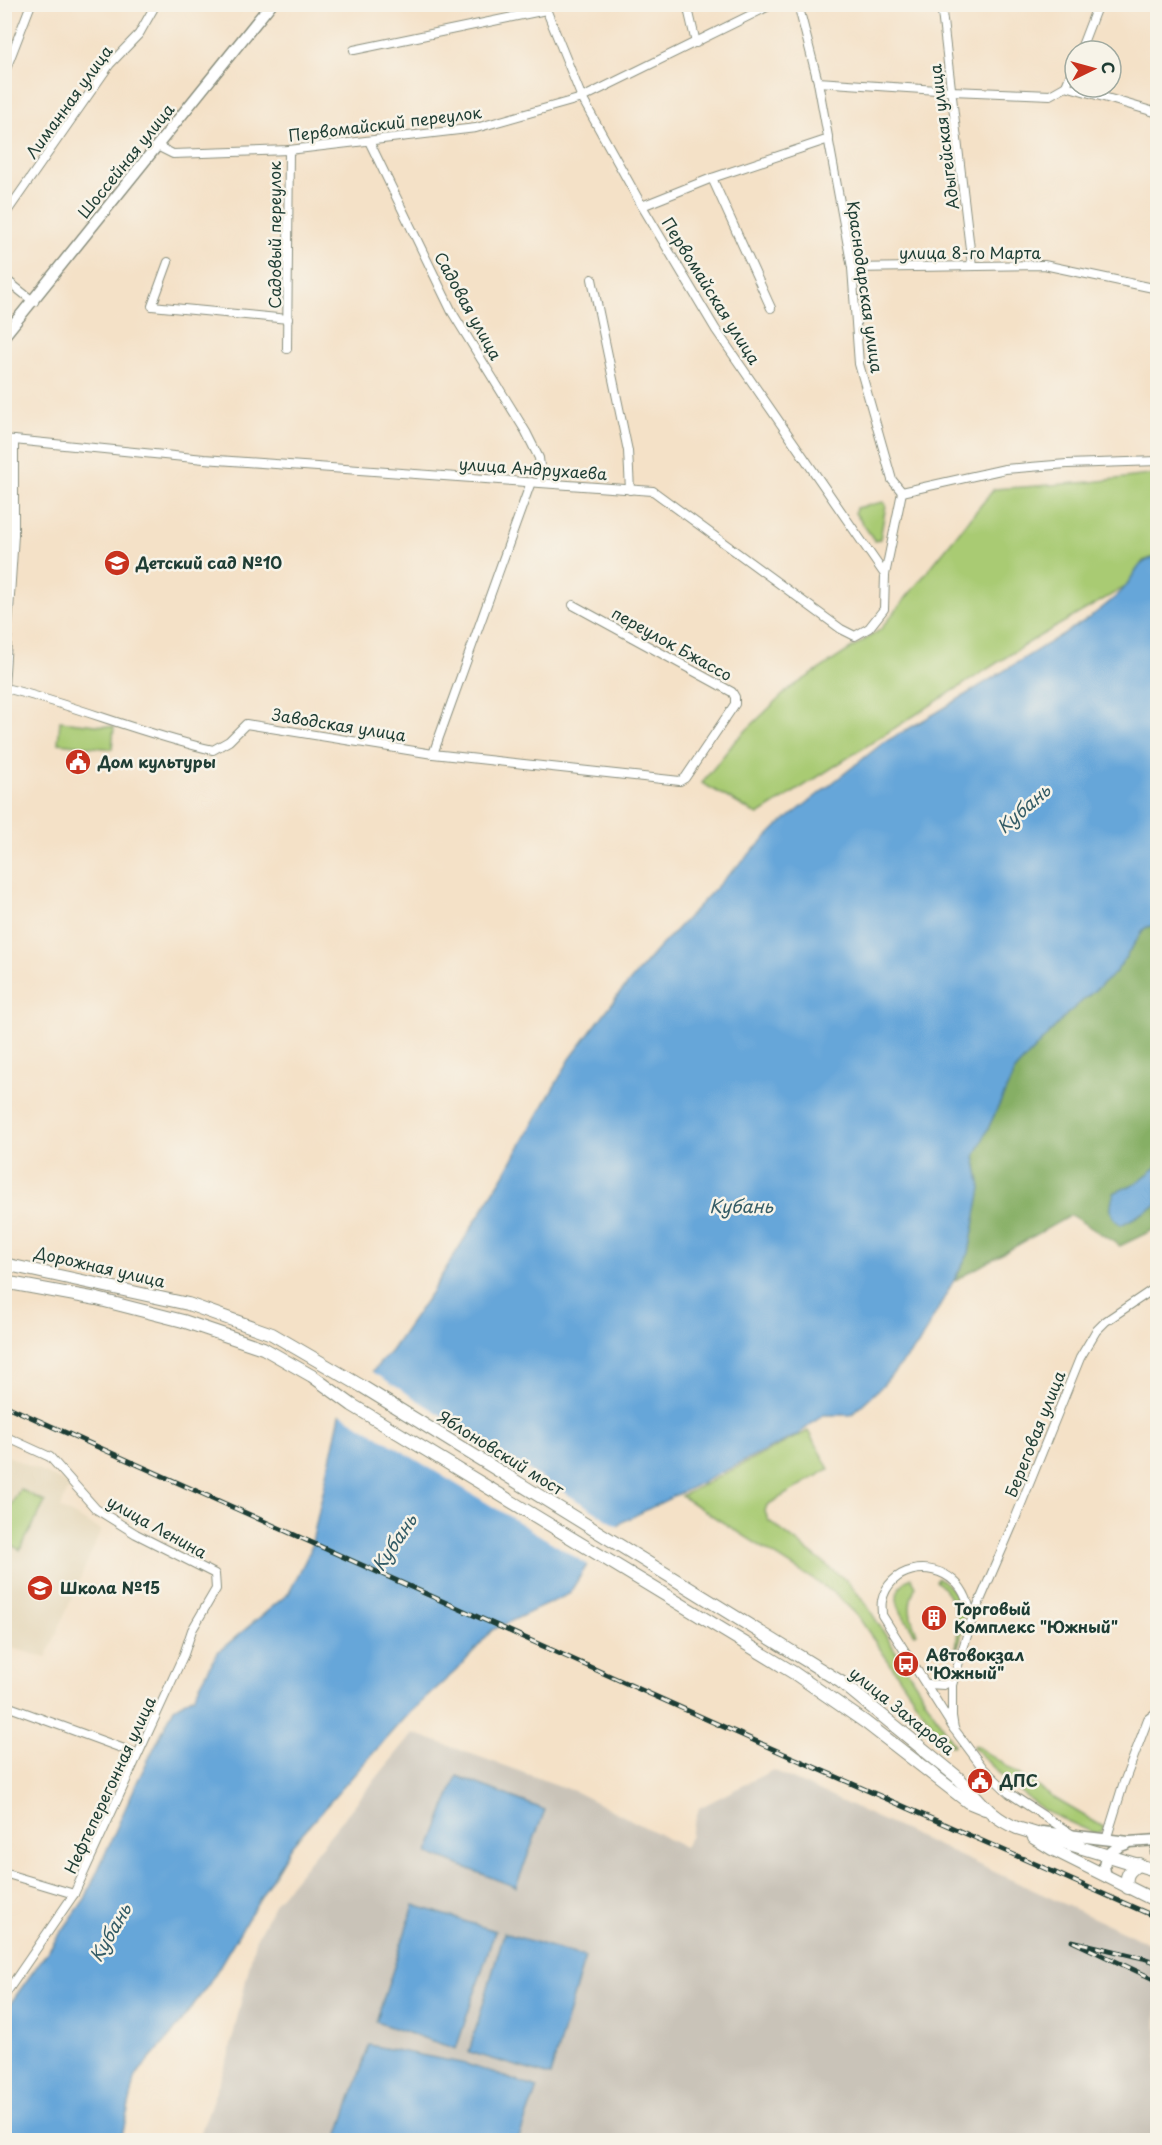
<svg xmlns="http://www.w3.org/2000/svg" width="1162" height="2145" viewBox="0 0 1162 2145" font-family="'Playpen Sans',sans-serif">
  <rect width="100%" height="100%" fill="#f7f3e8"/>
  <filter id="ink" filterUnits="userSpaceOnUse"><feTurbulence type="fractalNoise" baseFrequency=".0167" numOctaves="2"/><feDisplacementMap in="SourceGraphic" scale="12" xChannelSelector="R" yChannelSelector="G"/><feConvolveMatrix kernelMatrix="1 2 1 2 8 2 1 2 1" color-interpolation-filters="sRGB"/></filter>
  <filter id="wash" filterUnits="userSpaceOnUse"><feTurbulence type="fractalNoise" baseFrequency=".008" numOctaves="4" result="noise"/><feDisplacementMap in="SourceGraphic" scale="24" xChannelSelector="R" yChannelSelector="G"/><feGaussianBlur stdDeviation="1.35" result="paint"/><feColorMatrix in="noise" values="0 0 0 0 0 0 0 0 0 0 0 0 0 0 0 0 0 1.4 0 .05"/><feComposite in="paint" operator="in"/></filter>
  <g filter="url(#wash)">
    <rect width="100%" height="100%" fill="#f4e1c7"/>
    <polygon fill="#e4d6b7" points="8,1456 70,1485 60,1508 101,1530 46,1658 5,1646 4,1462"/>
    <polygon fill="#c9c3b8" points="413,1733 574,1791 684,1847 690,1837 699,1808 773,1770 1157,1947 1157,2140 198,2140 228,2058 255,1941 275,1903"/>
    <g fill="#a9cb73" stroke="#648454" stroke-width="1.5">
      <polygon points="1157,474 1157,556 1143,561 1125,587 1033,640 758,815 702,783 735,741 789,689 880,630 994,489 1091,482"/>
      <polygon points="883,502 886,505 880,539 875,541 855,513 856,508"/>
      <polygon points="60,721 114,727 112,749 58,743"/>
      <polygon points="808,1431 829,1469 767,1505 765,1511 768,1520 847,1581 866,1604 954,1745 951,1746 934,1728 857,1615 833,1592 681,1496"/>
      <polygon points="20,1489 45,1502 20,1550 4,1540 5,1516"/>
      <path d="M911 1577 916 1586C907 1603 909 1616 917 1633L915 1634C902 1614 884 1595 911 1577Z"/>
      <path d="M938 1577C967 1598 968 1622 955 1654 955 1650 957 1645 957 1641 960 1618 954 1595 936 1581Z"/>
      <polygon points="975,1745 1054,1798 1105,1828 1101,1832 1094,1833 1045,1811 1010,1784 973,1747"/>
    </g>
    <polygon fill="#86af65" stroke="#52764c" stroke-width="1.5" points="1157,924 1157,1167 1136,1183 1114,1193 1121,1225 1157,1205 1157,1228 1120,1246 1071,1215 954,1281 969,1253 981,1188 975,1156 1016,1069 1067,1014 1115,973 1145,928"/>
    <g fill="#66a6d9" stroke="#427286" stroke-width="1.5">
      <path d="M1157 556V924L1145 928 1115 973 1067 1014 1016 1069 975 1156 981 1188 969 1253 918 1345 880 1388 851 1415H823L797 1435 622 1522 594 1554 569 1594 492 1630 460 1667 405 1717 291 1846 209 1984 171 2035 136 2075 121 2140H5V2011L85 1899 138 1780 174 1708 194 1696 218 1652 289 1593 310 1551 340 1415 359 1386 391 1351 431 1293 502 1178 570 1059 619 994 656 951 726 877 778 826 883 743 936 713 1089 618C1101 608 1115 600 1125 587 1138 570 1135 564 1157 556Z"/>
      <path d="M1157 1167V1205L1121 1225C1109 1215 1109 1208 1114 1193L1136 1183Z"/>
      <polygon points="457,1776 545,1810 516,1887 428,1853"/>
      <polygon points="414,1905 495,1931 456,2049 376,2022"/>
      <polygon points="504,1933 585,1957 550,2076 469,2052"/>
      <polygon points="369,2045 466,2064 537,2088 518,2140 337,2140"/>
    </g>
    <polygon fill="#f4e1c7" points="370,1370 463,1429 621,1528 590,1566 338,1412 356,1384"/>
  </g>
  <g filter="url(#ink)">
    <g fill="none" stroke-linecap="round" stroke-linejoin="round">
      <g stroke="#8a8f7e" stroke-width="10">
        <g id="street">
          <polyline points="544,4 582,98 642,206 716,330 885,575"/>
          <polyline points="687,4 696,43"/>
          <polyline points="798,4 818,82 852,268 859,364 892,480 902,492"/>
          <polyline points="941,4 972,266"/>
          <polyline points="354,50 546,10"/>
          <polyline points="1080,51 1098,4"/>
          <polyline points="4,74 31,4"/>
          <polyline points="818,82 952,91 1050,95 1066,86"/>
          <polyline points="1066,86 1158,113"/>
          <polyline points="1066,86 1075,64"/>
          <polyline points="369,141 452,312 526,432 539,458 542,483"/>
          <polyline points="157,146 173,154 289,150 476,128 582,98 773,4"/>
          <polyline points="712,178 771,308"/>
          <polyline points="642,206 712,178 829,139"/>
          <polyline points="4,216 110,64 139,34 156,4"/>
          <polyline points="168,262 152,306 288,319"/>
          <polyline points="852,268 1044,265 1158,289"/>
          <polyline points="4,278 34,302"/>
          <polyline points="592,279 628,451 630,490"/>
          <polyline points="287,349 289,150"/>
          <polyline points="4,439 204,459 653,491 841,629 855,636 869,628 884,609 885,575 902,492"/>
          <polyline points="902,492 1005,469 1067,464 1158,461"/>
          <polyline points="4,687 14,535 14,440"/>
          <path d="M5 688C75 705 142 734 213 750L229 741 246 724 433 754 680 781 685 778 735 704V697L732 692 573 605"/>
          <polyline points="433,754 531,482"/>
          <polyline points="4,1436 50,1457 96,1509 136,1534 215,1574 216,1589 192,1630 184,1654 74,1894 4,1996"/>
          <path d="M972 1619C969 1605 965 1590 954 1581 931 1560 889 1567 882 1601 881 1605 882 1610 882 1615L954 1729 983 1768 1009 1793 1073 1835"/>
          <polyline points="928,1684 944,1685 954,1678"/>
          <polyline points="4,1705 138,1754"/>
          <polyline points="954,1729 952,1716 952,1685 972,1619 1013,1524 1080,1358 1096,1331 1106,1321 1158,1286"/>
          <polyline points="1106,1840 1123,1785 1148,1719 1158,1711"/>
          <polyline points="4,1873 74,1894"/>
        </g>
      </g>
      <g stroke="#8a8f7e" stroke-width="13">
        <g id="secondary">
          <polyline points="4,336 271,4"/>
          <polyline points="1042,1832 1129,1842 1158,1840"/>
          <polyline points="1158,1846 1156,1852 1158,1858"/>
          <path d="M1107 1877C1099 1861 1110 1849 1126 1844"/>
        </g>
      </g>
      <g stroke="#8a8f7e" stroke-width="14">
        <g id="primary">
          <path d="M4 1264 188 1304 272 1334 363 1387 841 1682 956 1776C980 1798 986 1815 1017 1828L1158 1871"/>
          <polyline points="4,1282 97,1299 183,1321 263,1348 312,1376 352,1405 794,1673 865,1722 968,1802 985,1809"/>
          <polyline points="1034,1838 1052,1849 1158,1902"/>
          <path d="M1128 1888C1124 1876 1129 1870 1139 1864"/>
        </g>
      </g>
      <use href="#street" stroke="#fff" stroke-width="8"/>
      <use href="#secondary" stroke="#fff" stroke-width="10"/>
      <use href="#primary" stroke="#fff" stroke-width="12"/>
      <g stroke="#1f3d34" stroke-width="5">
        <g id="rail">
          <polyline points="4,1405 773,1749 1158,1918"/>
          <polyline points="1158,1963 1143,1958 1072,1941 1158,1981"/>
        </g>
      </g>
      <use href="#rail" stroke="#f7f3e8" stroke-width="3" stroke-dasharray="9" stroke-linecap="butt"/>
    </g>
  </g>
  <defs>
    <g id="school-disc" transform="scale(1.35)"><circle r="9.5" fill="#c8321e" stroke="#f7f3e8"/><path d="M0-5L7-2L0 1L-7-2ZM-4 1L0 2.5L4 1V4Q0 6-4 4Z" fill="#fff"/></g>
    <g id="civic-disc" transform="scale(1.35)"><circle r="9.5" fill="#c8321e" stroke="#f7f3e8"/><path d="M-.6-6.5H3V-4.5H.6V-3L4-1V1h2V6H-6V1h2V-1L-.6-3ZM-1.2 2.5V6h2.4V2.5Z" fill="#fff"/></g>
    <g id="building-disc" transform="scale(1.35)"><circle r="9.5" fill="#c8321e" stroke="#f7f3e8"/><path d="M-4-6H4V6H1V3H-1V6H-4ZM-2.5-4.3h1.7v1.8h-1.7ZM.8-4.3h1.7v1.8H.8ZM-2.5-1h1.7V.8h-1.7ZM.8-1h1.7V.8H.8Z" fill="#fff"/></g>
    <g id="bus-disc" transform="scale(1.35)"><circle r="9.5" fill="#c8321e" stroke="#f7f3e8"/><path d="M-5-6H5V4H4V6H2V4H-2V6H-4V4H-5ZM-3.5-4V0h7V-4ZM-3.5 1.2v1.5H-2V1.2ZM2 1.2v1.5H3.5V1.2Z" fill="#fff"/></g>
  </defs>
  <g fill-rule="evenodd">
    <use href="#school-disc" x="117" y="563"/>
    <use href="#civic-disc" x="78" y="762"/>
    <use href="#school-disc" x="40" y="1588"/>
    <use href="#building-disc" x="934" y="1618"/>
    <use href="#bus-disc" x="906" y="1664"/>
    <use href="#civic-disc" x="980" y="1781"/>
  </g>
  <g text-anchor="middle" stroke-width="5" stroke-linejoin="round" paint-order="stroke">
    <g font-size="16" fill="#1f3d34" stroke="#f7f3e8">
      <text transform="translate(69 102) rotate(-54)" y="6">Лиманная улица</text>
      <text transform="translate(385 124) rotate(-7)" y="6">Первомайский переулок</text>
      <text transform="translate(944 137) rotate(-97)" y="6">Адыгейская улица</text>
      <text transform="translate(126 161) rotate(-51)" y="6">Шоссейная улица</text>
      <text transform="translate(275 235) rotate(-90)" y="6">Садовый переулок</text>
      <text x="970" y="259">улица 8-го Марта</text>
      <text transform="translate(865 287) rotate(82)" y="6">Краснодарская улица</text>
      <text transform="translate(711 291) rotate(58)" y="6">Первомайская улица</text>
      <text transform="translate(468 306) rotate(61)" y="6">Садовая улица</text>
      <text transform="translate(533 469) rotate(4)" y="6">улица Андрухаева</text>
      <text transform="translate(672 644) rotate(29)" y="6">переулок Бжассо</text>
      <text transform="translate(339 725) rotate(9)" y="6">Заводская улица</text>
      <text transform="translate(100 1267) rotate(13)" y="6">Дорожная улица</text>
      <text transform="translate(1035 1434) rotate(-68)" y="6">Береговая улица</text>
      <text transform="translate(501 1453) rotate(32)" y="6">Яблоновский мост</text>
      <text transform="translate(157 1527) rotate(29)" y="6">улица Ленина</text>
      <text transform="translate(902 1711) rotate(39)" y="6">улица Захарова</text>
      <text transform="translate(110 1785) rotate(-65)" y="6">Нефтеперегонная улица</text>
    </g>
    <g font-size="16" font-weight="bold" fill="#1f3d34" stroke="#f7f3e8" text-anchor="start">
      <text x="136" y="569">Детский сад №10</text>
      <text x="98" y="768">Дом культуры</text>
      <text x="60" y="1594">Школа №15</text>
      <text x="954" y="1615">Торговый<tspan x="954" dy="18">Комплекс "Южный"</tspan></text>
      <text x="926" y="1661">Автовокзал<tspan x="926" dy="18">"Южный"</tspan></text>
      <text x="1000" y="1787">ДПС</text>
    </g>
    <g font-size="18" font-style="italic" fill="#345c66" stroke="#f7f3e8">
      <text transform="translate(1024 809) rotate(-41)" y="6">Кубань</text>
      <text x="741" y="1213">Кубань</text>
      <text transform="translate(395 1543) rotate(-56)" y="6">Кубань</text>
      <text transform="translate(111 1933) rotate(-60)" y="6">Кубань</text>
    </g>
  </g>
  <rect width="1162" height="2145" fill="none" stroke="#f7f3e8" stroke-width="24"/>
  <g transform="translate(1093 69) rotate(85)"><circle r="28" fill="#f7f3e8" stroke="#a1aaa0" stroke-width="1.5"/>
  <path d="M0-4.5L10 22L0 15L-10 22Z" fill="#c8321e"/>
  <text y="-9" font-size="16" font-weight="bold" text-anchor="middle" fill="#1f3d34">С</text>
  </g>
</svg>
